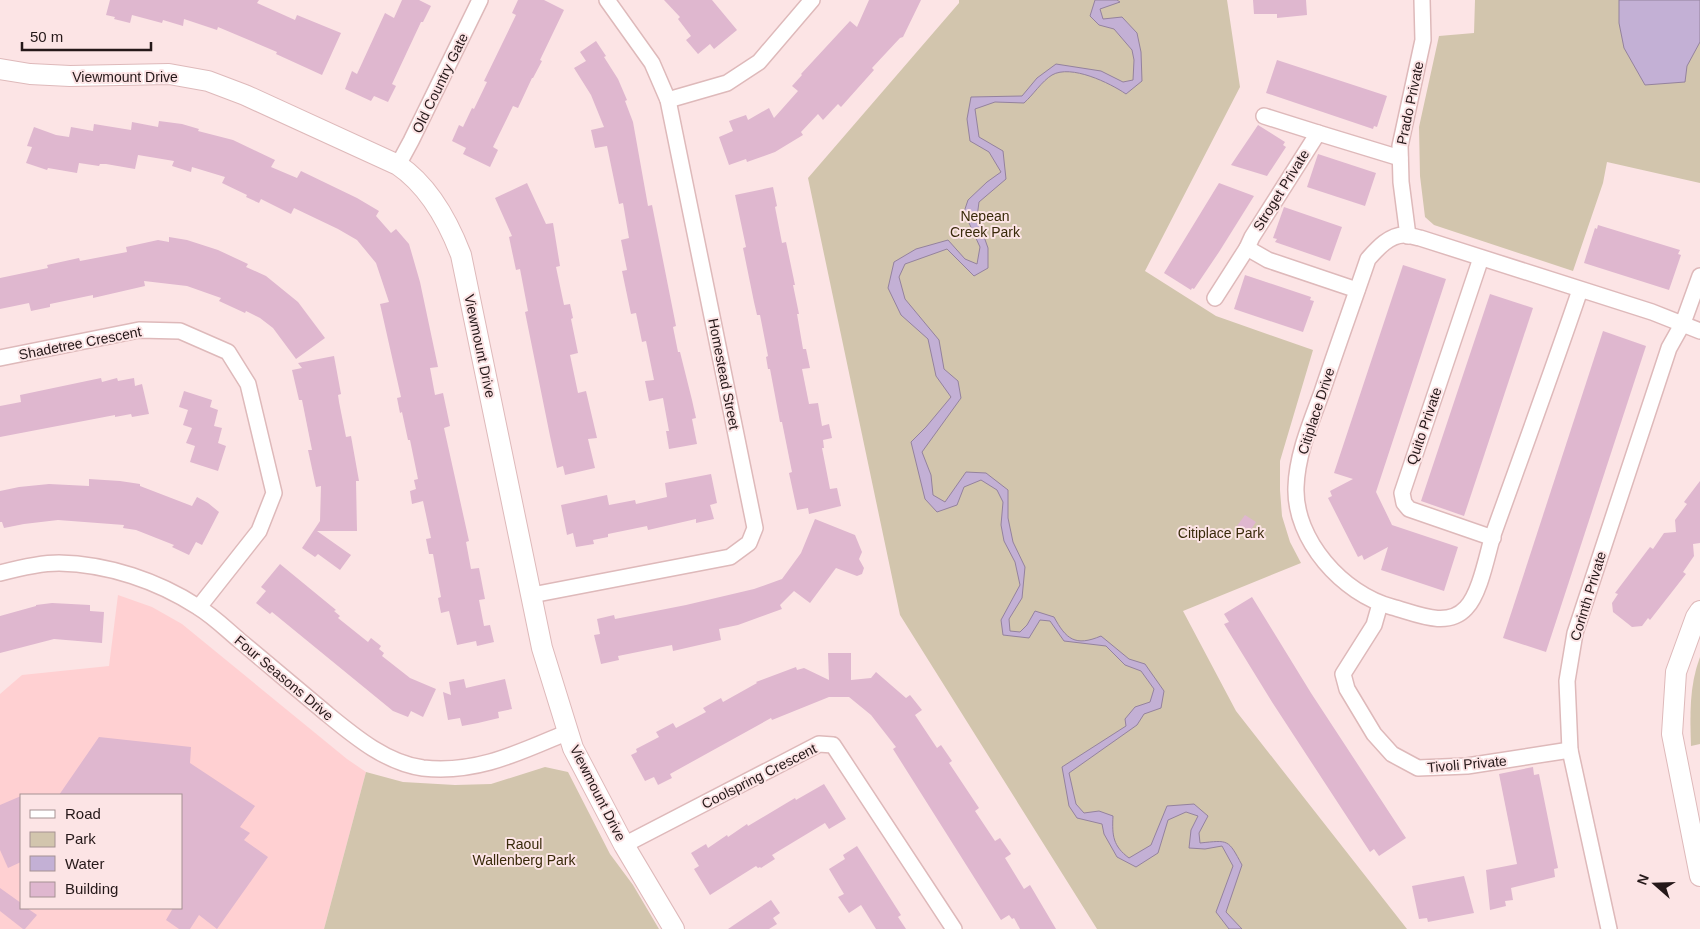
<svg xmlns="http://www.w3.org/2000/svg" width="1700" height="929" viewBox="0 0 1700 929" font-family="Arial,sans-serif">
  <rect width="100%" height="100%" fill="#fce4e5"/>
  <path fill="#ffd0d2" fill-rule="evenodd" d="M118 595 152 607 182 624 347 759 366 772 324 929H0V694L22 675 109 666ZM21 795H181V908H21Z"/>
  <g fill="#d2c5ad">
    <polygon points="959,0 1227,0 1240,87 1145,271 1216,316 1313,350 1280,461 1280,490 1282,516 1290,542 1301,563 1183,611 1236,711 1407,929 1097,929 900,615 808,178 959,3"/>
    <polygon points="1475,0 1700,0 1700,183 1607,162 1603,183 1573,271 1434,225 1425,217 1420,176 1419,127 1439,36 1474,33"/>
    <path d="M1700 657V744L1691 746C1690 716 1689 686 1700 657Z"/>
    <polygon points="545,767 568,772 610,854 633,885 659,929 324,929 366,772 403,782 455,785 491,784"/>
  </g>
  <g fill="#c3b0d5" stroke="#94829d">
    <path d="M1095 0H1117L1120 2 1100 9 1103 19 1122 17 1137 33 1141 52 1142 81 1126 94C1110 83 1071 64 1052 75 1042 81 1033 95 1024 103L995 102 975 109 979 137 1003 151 1006 179 979 202 977 217 988 248V268L974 276 947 249 905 264 899 277 905 299 939 340 944 369 958 381 961 398 922 452 931 475 933 495 945 502 966 472 986 473 1008 490V518L1013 542 1025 567 1022 598 1009 619 1010 631 1020 632 1027 625 1035 611 1054 617C1066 639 1075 647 1101 636L1129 659 1145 664 1164 691 1161 708 1144 714 1137 725 1069 773 1076 804 1084 813 1099 811 1113 816C1112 836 1113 846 1129 858L1151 845 1167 806 1194 804 1208 816 1199 833 1200 843C1229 840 1228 839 1242 865L1226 912 1242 929H1229L1216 912 1233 866 1222 846 1205 849 1189 848 1191 830 1198 816 1186 812 1168 820 1158 853 1136 867 1117 857 1104 834 1102 824 1077 818 1069 806 1062 767 1126 726 1125 719 1135 707 1150 702 1154 689 1141 671 1125 665 1106 646 1064 641 1050 621 1040 620 1029 638 1003 635 1001 620 1020 585 1015 562 1004 541 1001 525 1003 502 997 490 981 480 964 487 957 505 937 512 925 499 911 442 926 427 951 397 936 376 928 339 901 315 888 288 894 262 916 249 948 240 965 259 977 264 980 247 964 212 968 200 987 182 1001 172 989 152 970 141 967 119 971 97 1022 96 1037 78 1056 64 1101 71 1123 82 1133 80 1134 60 1132 50 1114 29 1099 25 1090 16Z"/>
    <polygon points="1619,0 1700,0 1700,42 1687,66 1685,82 1645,85 1624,48 1619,23"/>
  </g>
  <g fill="#dfb7cf">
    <polygon points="110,0 259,0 257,3 295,20 297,15 341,33 322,75 276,54 277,52 218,27 217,30 184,19 183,26 163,20 162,23 132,15 130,23 114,19 115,17 106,15"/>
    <polygon points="402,0 419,0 431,6 423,22 421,22 392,84 396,86 388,102 374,96 371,101 345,89 352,71 357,74 385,13 394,18"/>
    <polygon points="518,0 544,0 564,10 540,60 542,61 533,78 532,78 518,108 513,106 493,147 498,150 490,167 463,154 466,148 452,141 459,125 463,127 472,108 474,109 487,82 484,81 516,15 512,13"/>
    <polygon points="664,0 712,0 737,30 714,49 710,44 698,54 686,40 691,36 678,19 680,17"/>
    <polygon points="869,0 921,0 903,37 900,38 872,68 874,70 841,107 838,104 823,120 818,114 801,132 803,135 775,152 747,162 746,159 729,165 719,137 733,131 729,121 746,115 748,120 769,108 774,118 798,91 792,86 802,75 801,74 850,21 857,27"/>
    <polygon points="1253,0 1306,0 1307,15 1277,18 1277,14 1254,14"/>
    <polygon points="596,41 606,56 604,57 618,79 627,100 625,101 633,122 648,206 652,205 676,326 673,327 678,352 680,352 692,400 696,418 692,419 697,444 669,449 666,431 669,431 663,398 649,401 645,381 654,380 646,341 642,342 636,313 631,314 622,271 627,270 621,240 629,238 623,203 619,204 607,146 595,148 591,130 604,127 591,95 574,68 586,61 580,52"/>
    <polygon points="1277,60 1387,96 1377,127 1374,126 1373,129 1266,93"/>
    <polygon points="159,121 182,124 199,129 198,131 233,140 275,160 271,167 297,178 301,171 357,198 379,211 376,216 391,233 396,229 409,244 420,282 438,367 430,368 435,395 443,393 450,426 444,428 469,541 466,542 471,569 479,568 485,599 479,600 484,626 490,625 494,642 477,646 476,641 457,645 449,611 441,613 438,598 441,597 433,554 429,554 426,539 431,538 423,501 412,504 410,491 416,489 414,480 418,479 410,440 408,440 402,412 400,413 397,398 401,397 380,304 389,302 376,263 357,240 338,229 294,208 291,214 261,199 259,203 246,197 247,195 222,183 225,177 192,167 191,172 172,166 174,161 138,155 135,169 106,164 100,164 99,166 79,163 77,173 48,168 47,170 26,163 32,147 27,146 34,127 56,135 69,137 71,127 93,131 94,124 131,130 132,122 158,127"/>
    <polygon points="1258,125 1285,142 1283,145 1286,147 1267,176 1231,165"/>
    <polygon points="1318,154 1376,173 1365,206 1307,187"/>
    <polygon points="527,183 546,224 553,223 560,266 556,267 564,305 570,304 573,318 571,319 578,353 570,355 578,393 586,391 597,438 588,439 595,468 565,475 563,466 557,468 550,436 525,312 528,311 520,269 516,270 509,237 512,236 495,198"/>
    <polygon points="1219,183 1254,196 1219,252 1194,289 1192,288 1191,290 1164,273"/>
    <polygon points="773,187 777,206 775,207 782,243 786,242 795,285 793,285 799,314 797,314 803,349 806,349 810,368 802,369 809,404 818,403 822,426 829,424 832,438 823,440 824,448 822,448 830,489 837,488 841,506 809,514 808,508 797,510 789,473 792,472 782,422 780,422 770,369 768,369 766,357 768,356 760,315 757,315 754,302 743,248 746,247 735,195"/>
    <polygon points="1284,207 1342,227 1330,261 1275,242 1277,239 1273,238"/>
    <polygon points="1598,225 1680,250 1678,254 1681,255 1669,290 1584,263 1595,228 1597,229"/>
    <polygon points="169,237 187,240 218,250 248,264 246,267 266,276 298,302 325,338 296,359 273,328 260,318 246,311 245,313 219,301 221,298 187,286 144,281 145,286 93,298 93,295 50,304 50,307 31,311 29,303 0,309 0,278 48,268 47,265 79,258 80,261 127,252 126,247 158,240 169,242"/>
    <polygon points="1403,265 1446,279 1376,492 1392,525 1458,547 1444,591 1381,570 1388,547 1364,560 1362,555 1358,557 1328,498 1332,496 1330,491 1353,479 1334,473"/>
    <polygon points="1245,275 1311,297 1310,300 1314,301 1303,332 1234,309"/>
    <polygon points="1490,294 1533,308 1464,516 1421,501"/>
    <polygon points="1603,331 1646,346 1546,652 1503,638"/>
    <polygon points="334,356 341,394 338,395 339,402 346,437 351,436 359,481 356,481 357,531 317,531 351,555 340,570 318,554 315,557 302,548 320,521 321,486 316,487 308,450 312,450 302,400 299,400 292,370 302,368 298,363"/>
    <polygon points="101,378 102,382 117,378 118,381 134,378 135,386 142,384 149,414 132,417 131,414 115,417 115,415 0,437 0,406 21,402 20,395"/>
    <polygon points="184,391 212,400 210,407 218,410 214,426 222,428 218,443 226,446 218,471 190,462 195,446 186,443 192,428 183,425 188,410 179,407"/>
    <polygon points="711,474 717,503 710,505 714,519 696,523 696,519 648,530 647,526 608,534 608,537 593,540 594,544 576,547 573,533 567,535 561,505 607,495 609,505 635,500 636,504 667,497 665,483"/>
    <polygon points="89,479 120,481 140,484 140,486 192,506 197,497 208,503 219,512 202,545 196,542 189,555 172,547 174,545 136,530 123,528 124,525 58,520 24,524 4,528 2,522 0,522 0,491 19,487 49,484 89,486"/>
    <polygon points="1700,481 1700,543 1693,544 1694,556 1683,572 1686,574 1650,620 1648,618 1642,626 1632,627 1613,612 1612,603 1618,594 1615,593 1650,547 1653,549 1664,533 1676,532 1675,520 1687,504 1684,502"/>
    <polygon points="1245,515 1256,522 1248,534 1237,526"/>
    <polygon points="815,519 855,535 862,552 859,559 864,568 862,574 857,576 836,568 810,603 794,591 780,605 782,609 738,625 719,629 721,640 673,651 672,645 618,656 619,660 601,664 594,635 600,634 597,619 614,615 615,619 686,605 754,589 782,579 801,553"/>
    <polygon points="280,564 336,610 334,611 340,616 338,618 368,642 371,638 381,646 379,649 384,653 382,656 410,678 436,689 423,717 411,711 408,717 393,711 272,612 270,614 256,603 266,591 261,587"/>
    <polygon points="1252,597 1311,693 1406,838 1379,856 1374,849 1370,852 1272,702 1224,624 1229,622 1224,614"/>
    <polygon points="52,603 90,605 90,611 104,612 102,643 54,639 0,653 0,616 36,606 36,605"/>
    <polygon points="828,653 851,653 851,680 871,678 876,672 906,698 910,695 922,710 915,715 937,748 941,745 952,761 949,763 979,808 975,811 995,841 1000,838 1011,854 1005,858 1024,889 1030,885 1056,929 1020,929 1014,918 1012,919 1009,915 1001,920 893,749 896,747 871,715 849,697 829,697 772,720 771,718 670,774 672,778 658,785 654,777 645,781 631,755 637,752 636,749 659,737 656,732 673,723 676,728 706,712 703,708 721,698 723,702 757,683 756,682 796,667 797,670 804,668 829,680"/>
    <polygon points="464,679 466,688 505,679 512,709 498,712 499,718 478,723 462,726 460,718 448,720 443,692 451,695 449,682"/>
    <polygon points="99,737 191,747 190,763 255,806 240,827 250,833 244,840 268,857 217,929 199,915 190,929 179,929 166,920 173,908 181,908 181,795 59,795"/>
    <polygon points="1533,767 1534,775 1539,774 1558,868 1554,869 1555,877 1511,888 1513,900 1505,901 1506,906 1490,910 1486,870 1517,864 1499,774"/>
    <polygon points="824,784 846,819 829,829 825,823 772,855 775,859 761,868 760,867 758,868 756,866 710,895 694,869 699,866 691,853 706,844 708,848 727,835 728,837 747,824 748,826 795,798 796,800"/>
    <polygon points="21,796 21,862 8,868 0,850 0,805"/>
    <polygon points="857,846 901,915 898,917 906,929 876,929 861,905 849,913 838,897 844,894 829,869 845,859 843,855"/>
    <polygon points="1464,876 1474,913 1428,922 1427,918 1419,919 1412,886"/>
    <polygon points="0,888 21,903 21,908 27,908 37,915 25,929 23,929 0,911"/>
    <polygon points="771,900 780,913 773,918 777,924 769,929 728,929"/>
  </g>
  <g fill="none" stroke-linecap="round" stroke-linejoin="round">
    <g stroke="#deb9ba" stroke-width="18">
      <g id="street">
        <polyline points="668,100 727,83 759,62 812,0"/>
        <polyline points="1264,116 1318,133"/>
        <polyline points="398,165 411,141 480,0"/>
        <polyline points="1408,236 1401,182 1400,146 1423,40 1422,0"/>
        <polyline points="1481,258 1402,493 1404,503 1409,509 1493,538"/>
        <polyline points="1357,290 1268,260 1247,248 1252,237 1318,133 1400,158"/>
        <path d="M1580 290C1552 372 1522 454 1493 535 1487 555 1480 594 1466 608 1447 629 1415 613 1392 607 1343 594 1294 540 1296 487 1297 454 1311 422 1322 392 1337 347 1353 303 1368 259 1377 249 1389 235 1404 235 1409 235 1415 237 1420 238L1652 312 1700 331"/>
        <polyline points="1215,298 1247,248"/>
        <polyline points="0,358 139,330 180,331 228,352 248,384 274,493 259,531 199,607"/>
        <path d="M0 573C19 568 40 563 59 563 108 564 158 581 198 607 213 616 226 629 239 640 268 664 297 689 326 713 354 736 386 763 423 768 477 774 520 752 568 732"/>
        <polyline points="532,595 730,557 749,543 755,528 668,100 652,63 607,0"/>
        <polyline points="1380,604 1374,625 1343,674 1347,689 1374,734 1392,754 1418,768 1467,766 1570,750"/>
        <polyline points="624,845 819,744 833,745 954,929"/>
        <polyline points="1609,929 1570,750 1567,681 1575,633 1669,348 1683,323 1700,276"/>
      </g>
    </g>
    <g stroke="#deb9ba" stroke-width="22">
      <g id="secondary">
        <path d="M0 69 30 74 70 76 169 74 208 81 245 95 398 165C429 186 448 221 461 255L542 648 573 748 624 845 674 929"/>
        <polyline points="1700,611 1696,617 1676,672 1672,734 1700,876"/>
      </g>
    </g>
    <use href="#street" stroke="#fff" stroke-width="15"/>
    <use href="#secondary" stroke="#fff" stroke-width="20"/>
  </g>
  <g text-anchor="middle" stroke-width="4" stroke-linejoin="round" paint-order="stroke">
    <g font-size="14" fill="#251819" stroke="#fce4e5">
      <text x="125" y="82">Viewmount Drive</text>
      <text transform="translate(440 83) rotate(-64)" y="5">Old Country Gate</text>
      <text transform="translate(1410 103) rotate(-78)" y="5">Prado Private</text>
      <text transform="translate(1281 190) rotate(-58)" y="5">Stroget Private</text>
      <text transform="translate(80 343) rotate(-11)" y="5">Shadetree Crescent</text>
      <text transform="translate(480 346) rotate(78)" y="5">Viewmount Drive</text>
      <text transform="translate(724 374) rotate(79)" y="5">Homestead Street</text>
      <text transform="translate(1316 411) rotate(-72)" y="5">Citiplace Drive</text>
      <text transform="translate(1424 426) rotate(-71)" y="5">Quito Private</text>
      <text transform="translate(1588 596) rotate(-73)" y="5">Corinth Private</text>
      <text transform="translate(284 678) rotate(40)" y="5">Four Seasons Drive</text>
      <text transform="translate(1467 764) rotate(-5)" y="5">Tivoli Private</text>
      <text transform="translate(759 776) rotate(-27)" y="5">Coolspring Crescent</text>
      <text transform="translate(598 793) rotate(63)" y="5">Viewmount Drive</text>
    </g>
    <g font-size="14" fill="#392a0a" stroke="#fce4e5">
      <text x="985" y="221">Nepean<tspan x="985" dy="16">Creek Park</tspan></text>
      <text x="1221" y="538">Citiplace Park</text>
      <text x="524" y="849">Raoul<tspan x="524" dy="16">Wallenberg Park</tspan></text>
    </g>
  </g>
  <rect x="20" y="794" width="162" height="115" fill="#fce4e5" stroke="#a69293"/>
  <rect x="30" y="810" width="25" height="8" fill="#ffffff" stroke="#a69293"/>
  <text x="65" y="819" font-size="15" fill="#251819">Road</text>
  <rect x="30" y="832" width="25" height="15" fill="#d2c5ad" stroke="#a69293"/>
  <text x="65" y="844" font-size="15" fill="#251819">Park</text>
  <rect x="30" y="856" width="25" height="15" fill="#c3b0d5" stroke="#a69293"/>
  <text x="65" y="869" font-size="15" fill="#251819">Water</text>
  <rect x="30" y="882" width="25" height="15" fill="#dfb7cf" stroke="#a69293"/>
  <text x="65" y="894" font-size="15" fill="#251819">Building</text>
  <g transform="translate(1655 884) rotate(290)" stroke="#fce4e5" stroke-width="4" paint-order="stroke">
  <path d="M0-4L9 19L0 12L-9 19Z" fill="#251819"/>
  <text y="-8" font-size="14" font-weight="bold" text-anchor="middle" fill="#251819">N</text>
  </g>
  <path d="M22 42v8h129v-8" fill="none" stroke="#251819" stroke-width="2.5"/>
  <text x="30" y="42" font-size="15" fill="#251819" stroke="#fce4e5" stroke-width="4" paint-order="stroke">50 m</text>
</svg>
